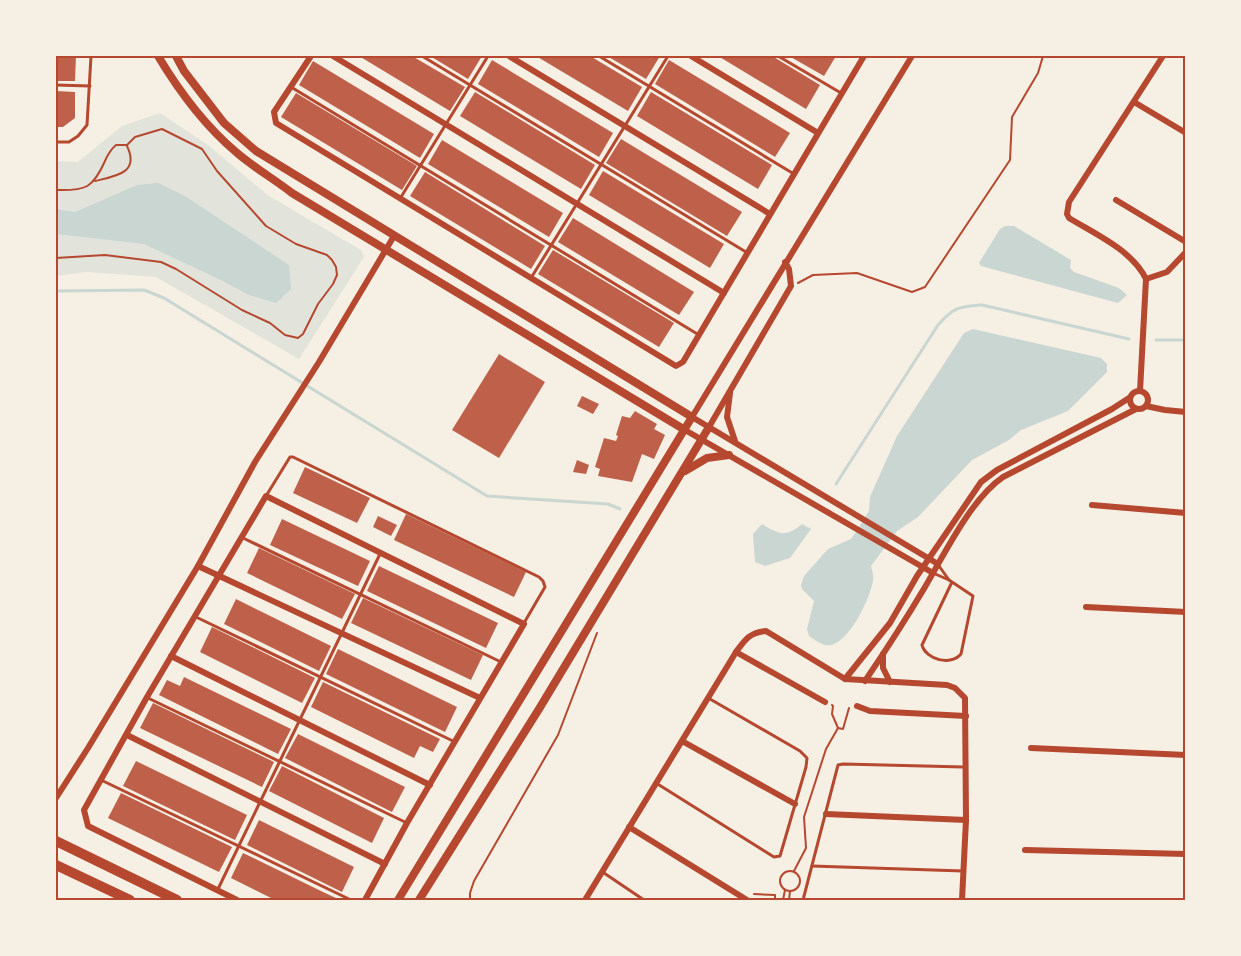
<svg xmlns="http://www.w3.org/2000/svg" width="1241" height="956" viewBox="0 0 1241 956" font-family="Literata,serif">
  <rect width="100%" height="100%" fill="#f6efe4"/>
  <polygon fill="#e2e4dc" points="160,113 208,145 269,196 361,250 364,257 299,359 156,277 87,272 56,276 56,161 78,162 122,126"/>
  <g fill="#c9d6d2">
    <polygon points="158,183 185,196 289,265 291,289 276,303 249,295 219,279 144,244 56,234 56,209 75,212 137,185"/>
    <polygon points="1005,226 1014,226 1071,260 1070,268 1074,272 1119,288 1127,295 1118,303 981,266 979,263 1000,229"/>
    <path d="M973 329 1101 358 1107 364V372L1068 411 1021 430 1009 440 972 460 918 517 897 531 871 566C872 570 874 576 873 580 871 597 847 649 826 645 820 644 814 639 809 636L807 629 814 601 802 589 801 585 804 576 828 549 851 539 856 532 869 511 870 497 897 436 964 333Z"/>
    <path d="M762 524C778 534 786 538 802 524L811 529 790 558 765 566 755 562 753 534Z"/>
  </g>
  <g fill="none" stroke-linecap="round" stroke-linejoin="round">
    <g stroke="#c9d6d2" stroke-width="3">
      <polyline points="56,291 144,290 164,298 487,496 608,504 620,509"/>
      <polyline points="1156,340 1186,340"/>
      <path d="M836 484 938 325C954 307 958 307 982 305L1129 339"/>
    </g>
  </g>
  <g fill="#bf614a">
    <polygon points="56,56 76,56 75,81 56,81"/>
    <polygon points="359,56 412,56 465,87 450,111"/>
    <polygon points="430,56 482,56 468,79"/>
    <polygon points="536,56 590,56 642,87 628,111"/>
    <polygon points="607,56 660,56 646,79"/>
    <polygon points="718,56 772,56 820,85 806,109"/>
    <polygon points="789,56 836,56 824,76"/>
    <polygon points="492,60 613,133 599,157 478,84"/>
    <polygon points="669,60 790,133 775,157 655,84"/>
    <polygon points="313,61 434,134 420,158 299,85"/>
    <polygon points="56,91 75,92 75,118 63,127 56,127"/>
    <polygon points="475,92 595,165 581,189 460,116"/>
    <polygon points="651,92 772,165 758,189 637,116"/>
    <polygon points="296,93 417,166 402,190 281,117"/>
    <polygon points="621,139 742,212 727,236 606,163"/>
    <polygon points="442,140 563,213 549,237 428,164"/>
    <polygon points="603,171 724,244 710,268 589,195"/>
    <polygon points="425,172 545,246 531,269 410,196"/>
    <polygon points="573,218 694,292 679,315 558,242"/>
    <polygon points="553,250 674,323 659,347 538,274"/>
    <polygon points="499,354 545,382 499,458 452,430"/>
    <polygon points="582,396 599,404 593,414 577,406"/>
    <polygon points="635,411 657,424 654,429 665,435 654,459 642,454 632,482 598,476 600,469 595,467 604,438 616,441 618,436 616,435 622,416 630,418"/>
    <polygon points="577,460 589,465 586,474 573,472"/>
    <polygon points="305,467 370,498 357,523 293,493"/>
    <polygon points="406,514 526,572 514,597 394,540"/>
    <polygon points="378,516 397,525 391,536 373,527"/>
    <polygon points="282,519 370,561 358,586 270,545"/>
    <polygon points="259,548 355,594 342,619 247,573"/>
    <polygon points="379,566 498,623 486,648 367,591"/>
    <polygon points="363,598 483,655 471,680 351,623"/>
    <polygon points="236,599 331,646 319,671 224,624"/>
    <polygon points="212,627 315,678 302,703 200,652"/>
    <polygon points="338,649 457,707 445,732 326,674"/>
    <polygon points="184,677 291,729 278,754 159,695 167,680 180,686"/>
    <polygon points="323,682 440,739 433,752 420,746 414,758 311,707"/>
    <polygon points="153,703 274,762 262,787 140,728"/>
    <polygon points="298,734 405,787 392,812 285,758"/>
    <polygon points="136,761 247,815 235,840 123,786"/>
    <polygon points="282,766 384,818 372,843 269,791"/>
    <polygon points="121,793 232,847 219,872 108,818"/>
    <polygon points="259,820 354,867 342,892 247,845"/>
    <polygon points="243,853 323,892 340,900 276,900 271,898 231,878"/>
  </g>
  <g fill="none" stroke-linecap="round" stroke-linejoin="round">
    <g stroke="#b5482f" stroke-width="2">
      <path d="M95 181C116 176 140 173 127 146"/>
      <path d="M56 190C86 191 93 188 105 161 108 154 110 150 116 145H127L135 137 162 129 202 149 217 171 266 226 296 244 327 255 332 260 336 267 337 275 333 284 318 304 303 334 298 338 285 335 270 323 242 310 176 269 161 262 105 255 56 258"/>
      <polyline points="798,283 813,275 857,273 912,292 925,287 1010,160 1012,117 1038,73 1043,56"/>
      <polyline points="838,728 843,729 849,708"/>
      <circle cx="790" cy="881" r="10"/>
      <polyline points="794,871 806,848 804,817 826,749 838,728 832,714 833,706 832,705"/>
      <polyline points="754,894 775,895 775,900"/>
      <polyline points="470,900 470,893 474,881 558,735 597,633"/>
      <polyline points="783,900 785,890"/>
      <polyline points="789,900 790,891"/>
    </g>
    <g stroke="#b5482f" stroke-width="3">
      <polyline points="422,56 746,252"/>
      <polyline points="599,56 794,174"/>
      <polyline points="778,56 841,93"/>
      <polyline points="56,85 90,86"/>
      <polyline points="291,87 699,335"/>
      <polyline points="56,142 69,142 78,136 87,125 91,56"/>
      <polyline points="401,197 488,56"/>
      <polyline points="531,278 668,56"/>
      <polyline points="266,496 290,457 293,457 539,577 543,581 545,587 524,623"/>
      <polyline points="243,538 501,662"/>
      <polyline points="939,566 949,580"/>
      <path d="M933 573 949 580 973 596 961 654C951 666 926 660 922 645L952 582"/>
      <polyline points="196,617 455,742"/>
      <polyline points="148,698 407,823"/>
      <polyline points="101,780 351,900"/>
      <polyline points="656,783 774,857 780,856 806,767 807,758 800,751 710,699"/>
      <polyline points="812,866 963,871"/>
      <polyline points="604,873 644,900"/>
      <polyline points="218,889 380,554"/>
      <polyline points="803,900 838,765 843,764 964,767"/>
    </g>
    <g stroke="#b5482f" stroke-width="6">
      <polyline points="311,56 274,112 276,123 676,366 683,362 864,56"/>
      <polyline points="333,56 724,293"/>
      <polyline points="509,56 770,214"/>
      <polyline points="691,56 818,133"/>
      <polyline points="912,56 692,417 938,564"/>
      <polyline points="1134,102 1186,133"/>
      <polyline points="1116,200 1186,242"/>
      <polyline points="1146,279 1167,272 1186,252"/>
      <circle cx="1139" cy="400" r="9"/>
      <path d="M1140 391 1146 279C1132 250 1095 234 1069 218L1067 214 1069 202 1163 56"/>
      <polyline points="730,393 727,417 735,441"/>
      <polyline points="1146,406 1165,410 1186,412"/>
      <polyline points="709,427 791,286 789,269 785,262"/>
      <polyline points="685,430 933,573"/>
      <polyline points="1092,505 1186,513"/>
      <polyline points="198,566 480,698"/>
      <polyline points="1086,607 1186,612"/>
      <polyline points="736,652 825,702"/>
      <polyline points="883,654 883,668 890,682"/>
      <polyline points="171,656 430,785"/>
      <polyline points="845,679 890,623 917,576 981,482 997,470 1112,409 1129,398"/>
      <path d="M865 681C886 650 906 619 925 587 945 553 971 499 1003 477L1136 409"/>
      <polyline points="857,706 870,711 966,716"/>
      <polyline points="127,735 385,864"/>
      <polyline points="682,741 795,804"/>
      <polyline points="1031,748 1186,755"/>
      <polyline points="56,798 88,748 198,566 255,462 319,362 394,236"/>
      <polyline points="826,814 966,820"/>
      <polyline points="629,827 747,900"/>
      <polyline points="1025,850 1186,854"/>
      <polyline points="237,900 88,826 84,810 147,697 266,496 524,624 407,823 365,900"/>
      <path d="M585 900 736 652C745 640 750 632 766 631L845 679 947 685 955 688 965 698 966 820 962 900"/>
    </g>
    <g stroke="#b5482f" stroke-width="8">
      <path d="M158 56C179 91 204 125 236 152 253 167 274 179 292 193L685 430"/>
      <polyline points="176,56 184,71 224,123 256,151 692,417 398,900"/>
      <polyline points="685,471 707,458 729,455"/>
      <polyline points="419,900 539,709 709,427"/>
    </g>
    <g stroke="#b5482f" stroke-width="10">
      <polyline points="56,841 177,900"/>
      <polyline points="56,865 130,900"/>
    </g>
  </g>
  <rect width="1241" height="956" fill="none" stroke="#f6efe4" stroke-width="114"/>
  <rect x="57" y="57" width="1127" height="842" fill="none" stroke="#b5482f" stroke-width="2"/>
</svg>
